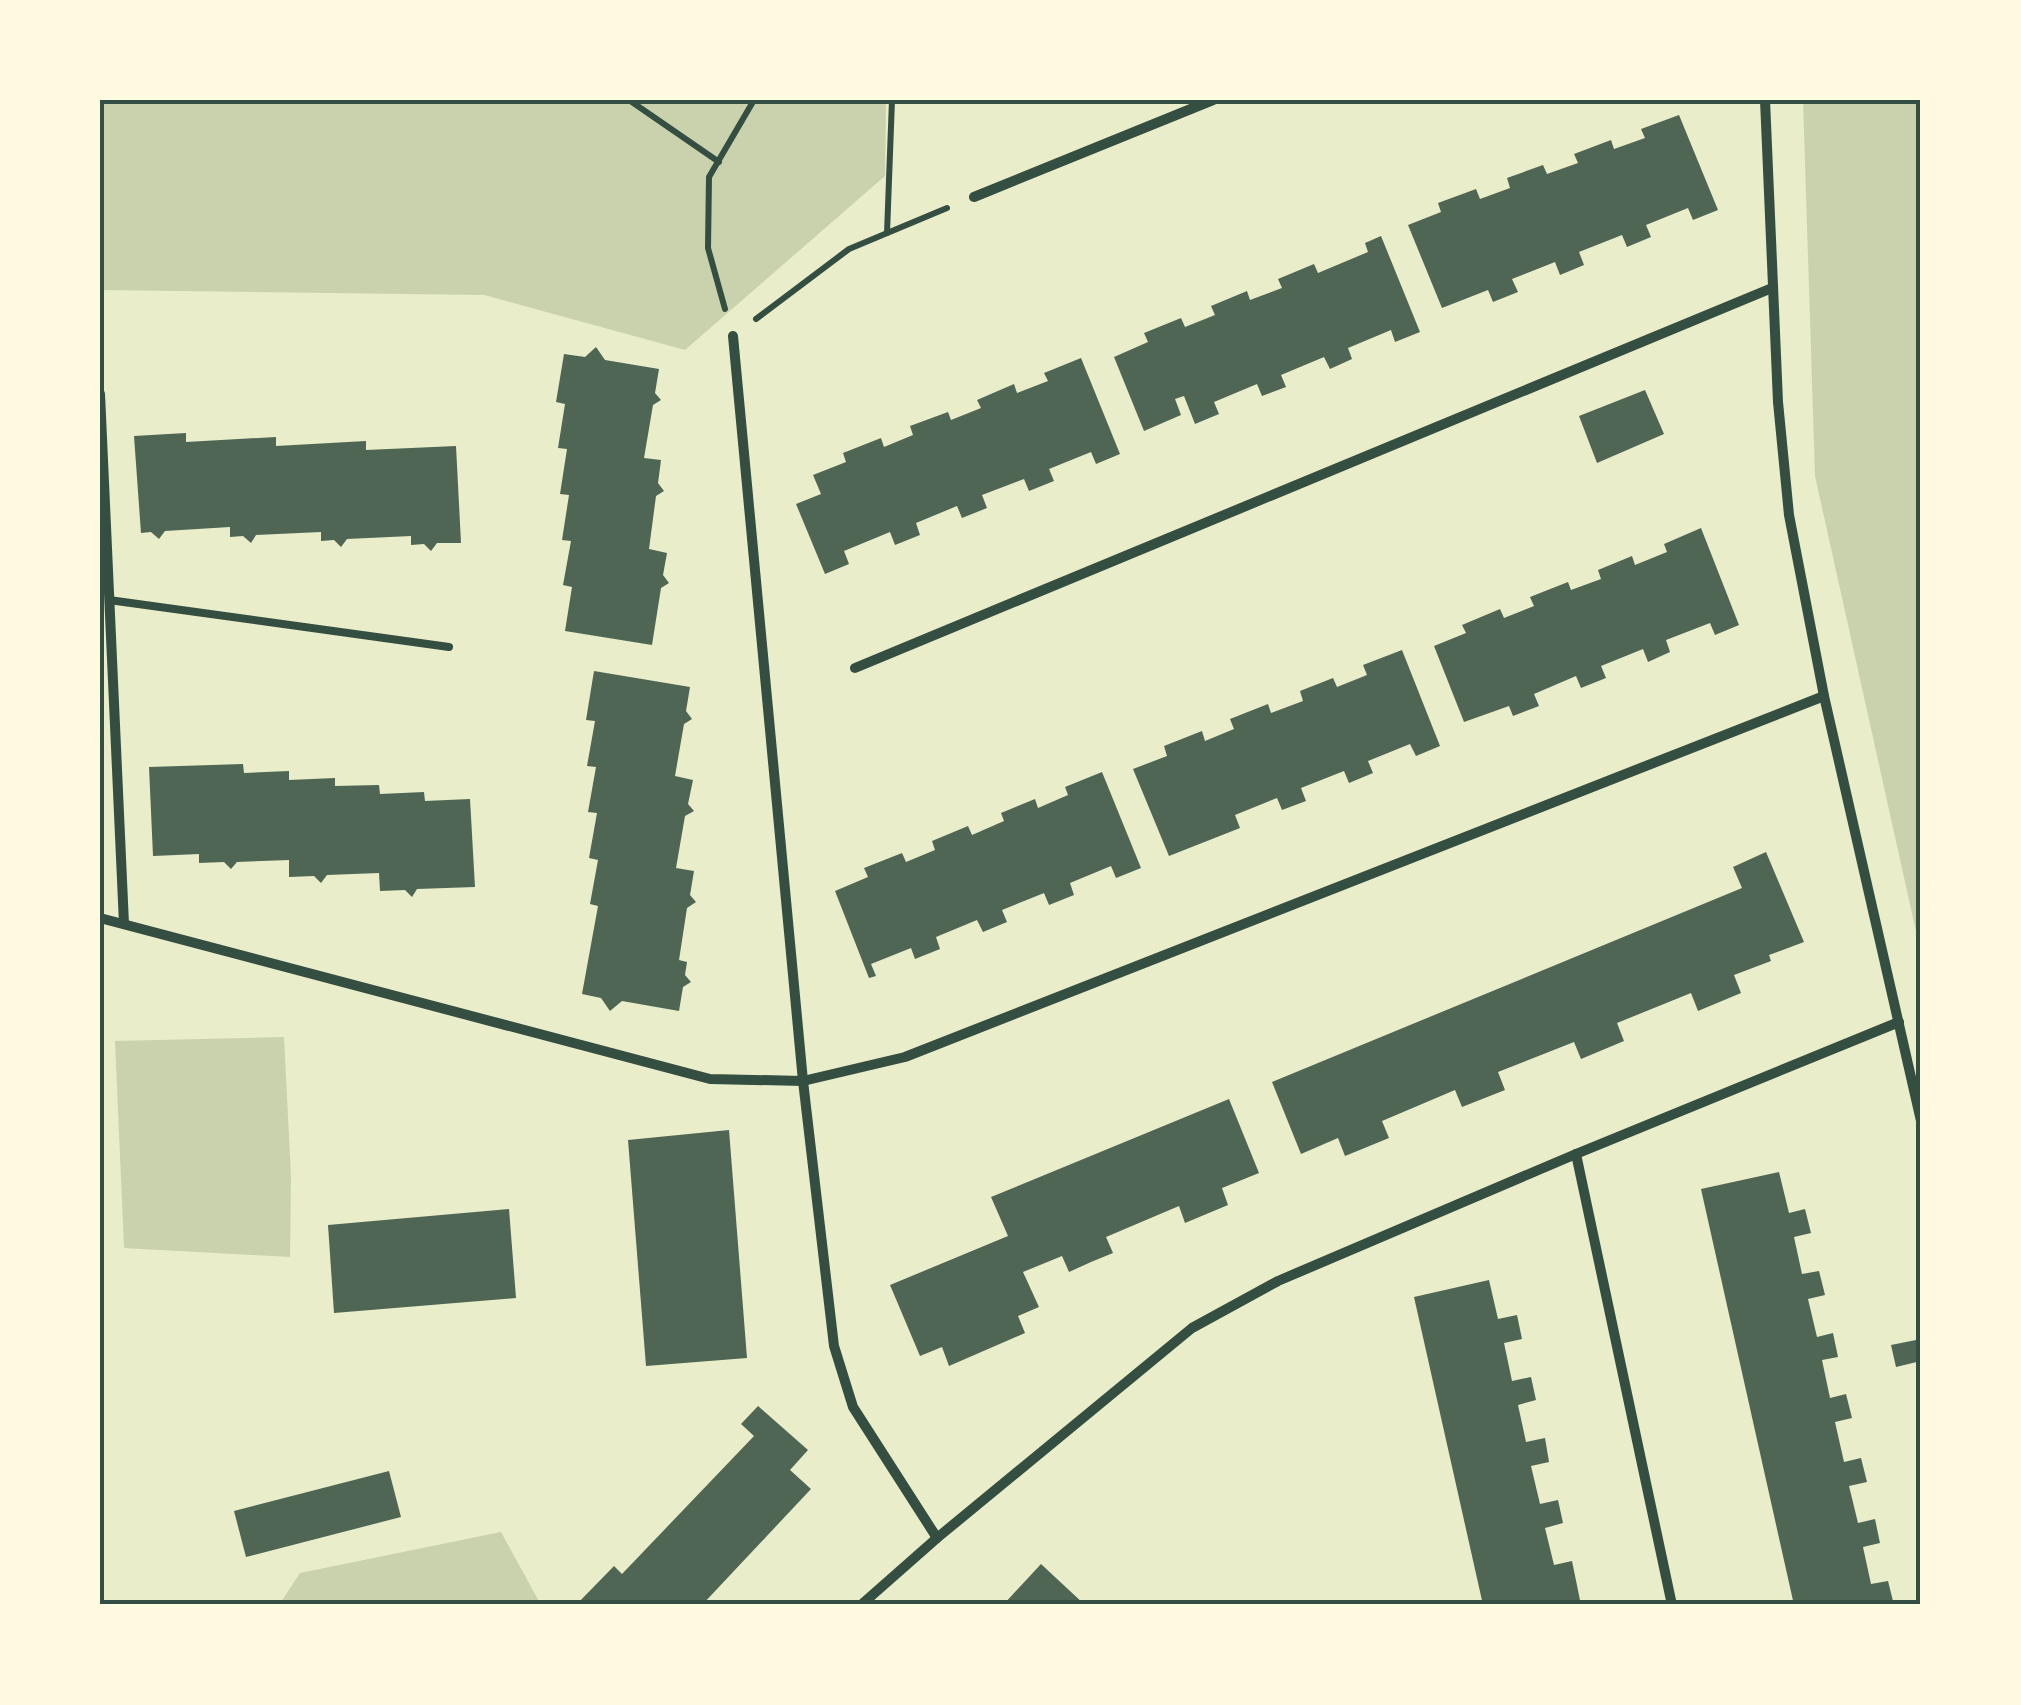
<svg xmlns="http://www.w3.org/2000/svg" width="2021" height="1705" viewBox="0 0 2021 1705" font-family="Poppins,sans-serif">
  <rect width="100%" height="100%" fill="#e9edc9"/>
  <g fill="#cad2ad">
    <polygon points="100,100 886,100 885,176 685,350 484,295 100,290"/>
    <polygon points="1803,100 1921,100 1921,954 1815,476"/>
    <polygon points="284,1037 291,1177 290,1257 124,1248 115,1041"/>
    <polygon points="501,1532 541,1605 279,1605 300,1573"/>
  </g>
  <g fill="#4f6655">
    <polygon points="1679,115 1718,210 1693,220 1688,208 1646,225 1651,237 1627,247 1622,235 1579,252 1584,265 1560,275 1555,262 1512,279 1518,292 1493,302 1488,290 1442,308 1408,225 1441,212 1438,203 1476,189 1480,199 1510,188 1507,178 1543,165 1547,174 1578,163 1574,154 1611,140 1614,149 1645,138 1641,129"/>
    <polygon points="1381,236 1420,332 1395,342 1391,330 1348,348 1352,359 1330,369 1324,357 1281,375 1286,387 1262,396 1257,384 1214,402 1219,414 1195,424 1184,396 1175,399 1181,415 1144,431 1114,357 1148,342 1144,333 1181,318 1185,327 1215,315 1211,306 1247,291 1250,300 1282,288 1278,279 1314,264 1318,273 1368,252 1365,243"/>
    <polygon points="596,347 605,360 659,369 655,393 661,400 653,405 644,458 661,460 658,483 664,491 656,496 649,549 667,553 663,575 669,583 661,588 652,645 565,631 572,587 563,585 571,541 562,540 569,495 560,494 567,449 558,448 565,404 556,402 564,354 585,357"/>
    <polygon points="1081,358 1120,454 1096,464 1091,452 1049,469 1054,481 1029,491 1024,479 982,495 987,508 962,518 957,506 916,523 920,535 895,545 890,532 844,551 849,564 825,574 796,504 821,494 813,475 846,462 843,453 881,438 884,447 913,435 910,426 948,412 951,420 981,408 977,400 1014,384 1017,393 1048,381 1044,373"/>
    <polygon points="1645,390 1664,434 1597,463 1579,416"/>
    <polygon points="186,433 186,442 276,437 276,446 366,441 366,450 456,446 461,543 437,543 431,551 424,544 411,545 411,536 347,539 341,547 334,540 321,541 321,532 256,535 251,543 243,536 230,537 230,527 165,531 159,539 151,532 141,533 134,436"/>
    <polygon points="1701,528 1739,625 1715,635 1710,623 1666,640 1670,652 1648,662 1643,649 1601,666 1606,678 1581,688 1576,676 1534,694 1539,706 1513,716 1509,706 1464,722 1434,646 1466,633 1462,625 1500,609 1504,618 1534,606 1530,597 1568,582 1571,590 1601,579 1598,570 1632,556 1635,565 1667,552 1664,544"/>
    <polygon points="1402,650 1440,746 1416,756 1410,744 1368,761 1373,773 1349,783 1344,771 1301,788 1306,801 1282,810 1277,798 1235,815 1240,828 1169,856 1133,769 1167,756 1164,746 1202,731 1205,741 1234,729 1230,719 1268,704 1271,713 1303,701 1300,691 1333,678 1337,687 1367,675 1363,665"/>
    <polygon points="594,671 690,687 686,711 692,719 684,724 675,776 693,780 688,804 694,811 685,816 676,868 694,871 690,895 696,902 687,908 679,960 687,962 685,975 691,982 683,987 679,1011 622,1001 610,1011 601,998 582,994 598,906 590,904 598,860 589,858 597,813 588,812 596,767 587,766 595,721 586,720"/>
    <polygon points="243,764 244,773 289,771 289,780 335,778 335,786 379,785 380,794 424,792 425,801 470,799 475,887 417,889 412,897 405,890 380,891 379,873 327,875 321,883 314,876 289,877 289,860 237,862 231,869 224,862 199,863 199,854 153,856 149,767"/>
    <polygon points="1102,772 1141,868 1116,878 1111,866 1070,883 1074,895 1049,905 1044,893 1002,910 1007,922 983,932 977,920 936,937 940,949 915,959 911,948 871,964 876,976 869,978 835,891 868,877 864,868 902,853 906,862 935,850 932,841 968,826 972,835 1004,821 1001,813 1035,799 1038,808 1068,795 1065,787"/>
    <polygon points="1766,852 1804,942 1769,955 1771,961 1734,975 1741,993 1698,1011 1691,993 1617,1023 1624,1041 1581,1059 1574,1042 1498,1072 1505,1090 1462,1107 1455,1090 1382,1121 1389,1138 1345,1156 1338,1138 1301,1154 1272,1082 1742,888 1733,867"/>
    <polygon points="1229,1099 1259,1173 1222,1188 1228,1205 1185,1223 1179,1206 1106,1237 1113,1253 1091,1262 1069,1272 1062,1256 1023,1272 1039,1307 1018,1316 1025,1333 949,1366 942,1347 920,1356 890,1285 1008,1236 991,1197"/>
    <polygon points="729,1130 747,1358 646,1366 628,1140"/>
    <polygon points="1779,1172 1789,1213 1805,1209 1811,1233 1794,1237 1802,1274 1819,1271 1825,1295 1808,1299 1817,1337 1833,1333 1838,1357 1822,1360 1830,1398 1846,1394 1852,1418 1835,1422 1844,1462 1861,1458 1867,1482 1849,1486 1858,1523 1875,1519 1880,1543 1863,1547 1871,1584 1888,1581 1894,1605 1794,1605 1701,1189"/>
    <polygon points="509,1209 516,1298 334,1313 328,1225"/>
    <polygon points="1489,1280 1498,1319 1517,1315 1522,1339 1504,1343 1512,1381 1531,1377 1536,1400 1518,1405 1526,1442 1545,1438 1549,1462 1531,1466 1540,1504 1558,1500 1563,1523 1545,1528 1554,1565 1572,1561 1581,1605 1483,1605 1414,1297"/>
    <polygon points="1921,1339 1921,1361 1896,1367 1891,1345"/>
    <polygon points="758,1406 808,1450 790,1470 811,1489 702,1605 692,1602 689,1605 576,1605 614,1566 622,1574 754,1436 741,1424"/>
    <polygon points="389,1471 401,1517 246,1557 234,1511"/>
    <polygon points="1041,1564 1085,1605 1003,1605"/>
  </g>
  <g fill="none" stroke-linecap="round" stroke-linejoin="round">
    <g stroke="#344e41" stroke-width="6">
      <polyline points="629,100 719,162"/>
      <polyline points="887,233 892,100"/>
      <polyline points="725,309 708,248 709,177 754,100"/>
      <polyline points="756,319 849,249 947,208"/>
    </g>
    <polyline stroke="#344e41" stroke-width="8" points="109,600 449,647"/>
    <g stroke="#344e41" stroke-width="10">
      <polyline points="1765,100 1778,402 1789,515 1824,696 1921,1121"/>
      <polyline points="974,197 1213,100"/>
      <polyline points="733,336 803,1081 834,1346 853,1407 937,1538"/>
      <polyline points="100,394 124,924"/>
      <polyline points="855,668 1772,288"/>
      <polyline points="100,918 710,1079 803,1081 905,1057 1824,696"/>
      <polyline points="1576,1154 1672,1605"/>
      <polyline points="861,1605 937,1538 1192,1328 1278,1281 1576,1154 1899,1022"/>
    </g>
  </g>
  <rect width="2021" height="1705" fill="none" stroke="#fefae0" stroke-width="205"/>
  <rect x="102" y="102" width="1816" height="1500" fill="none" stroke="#344e41" stroke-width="4"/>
</svg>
